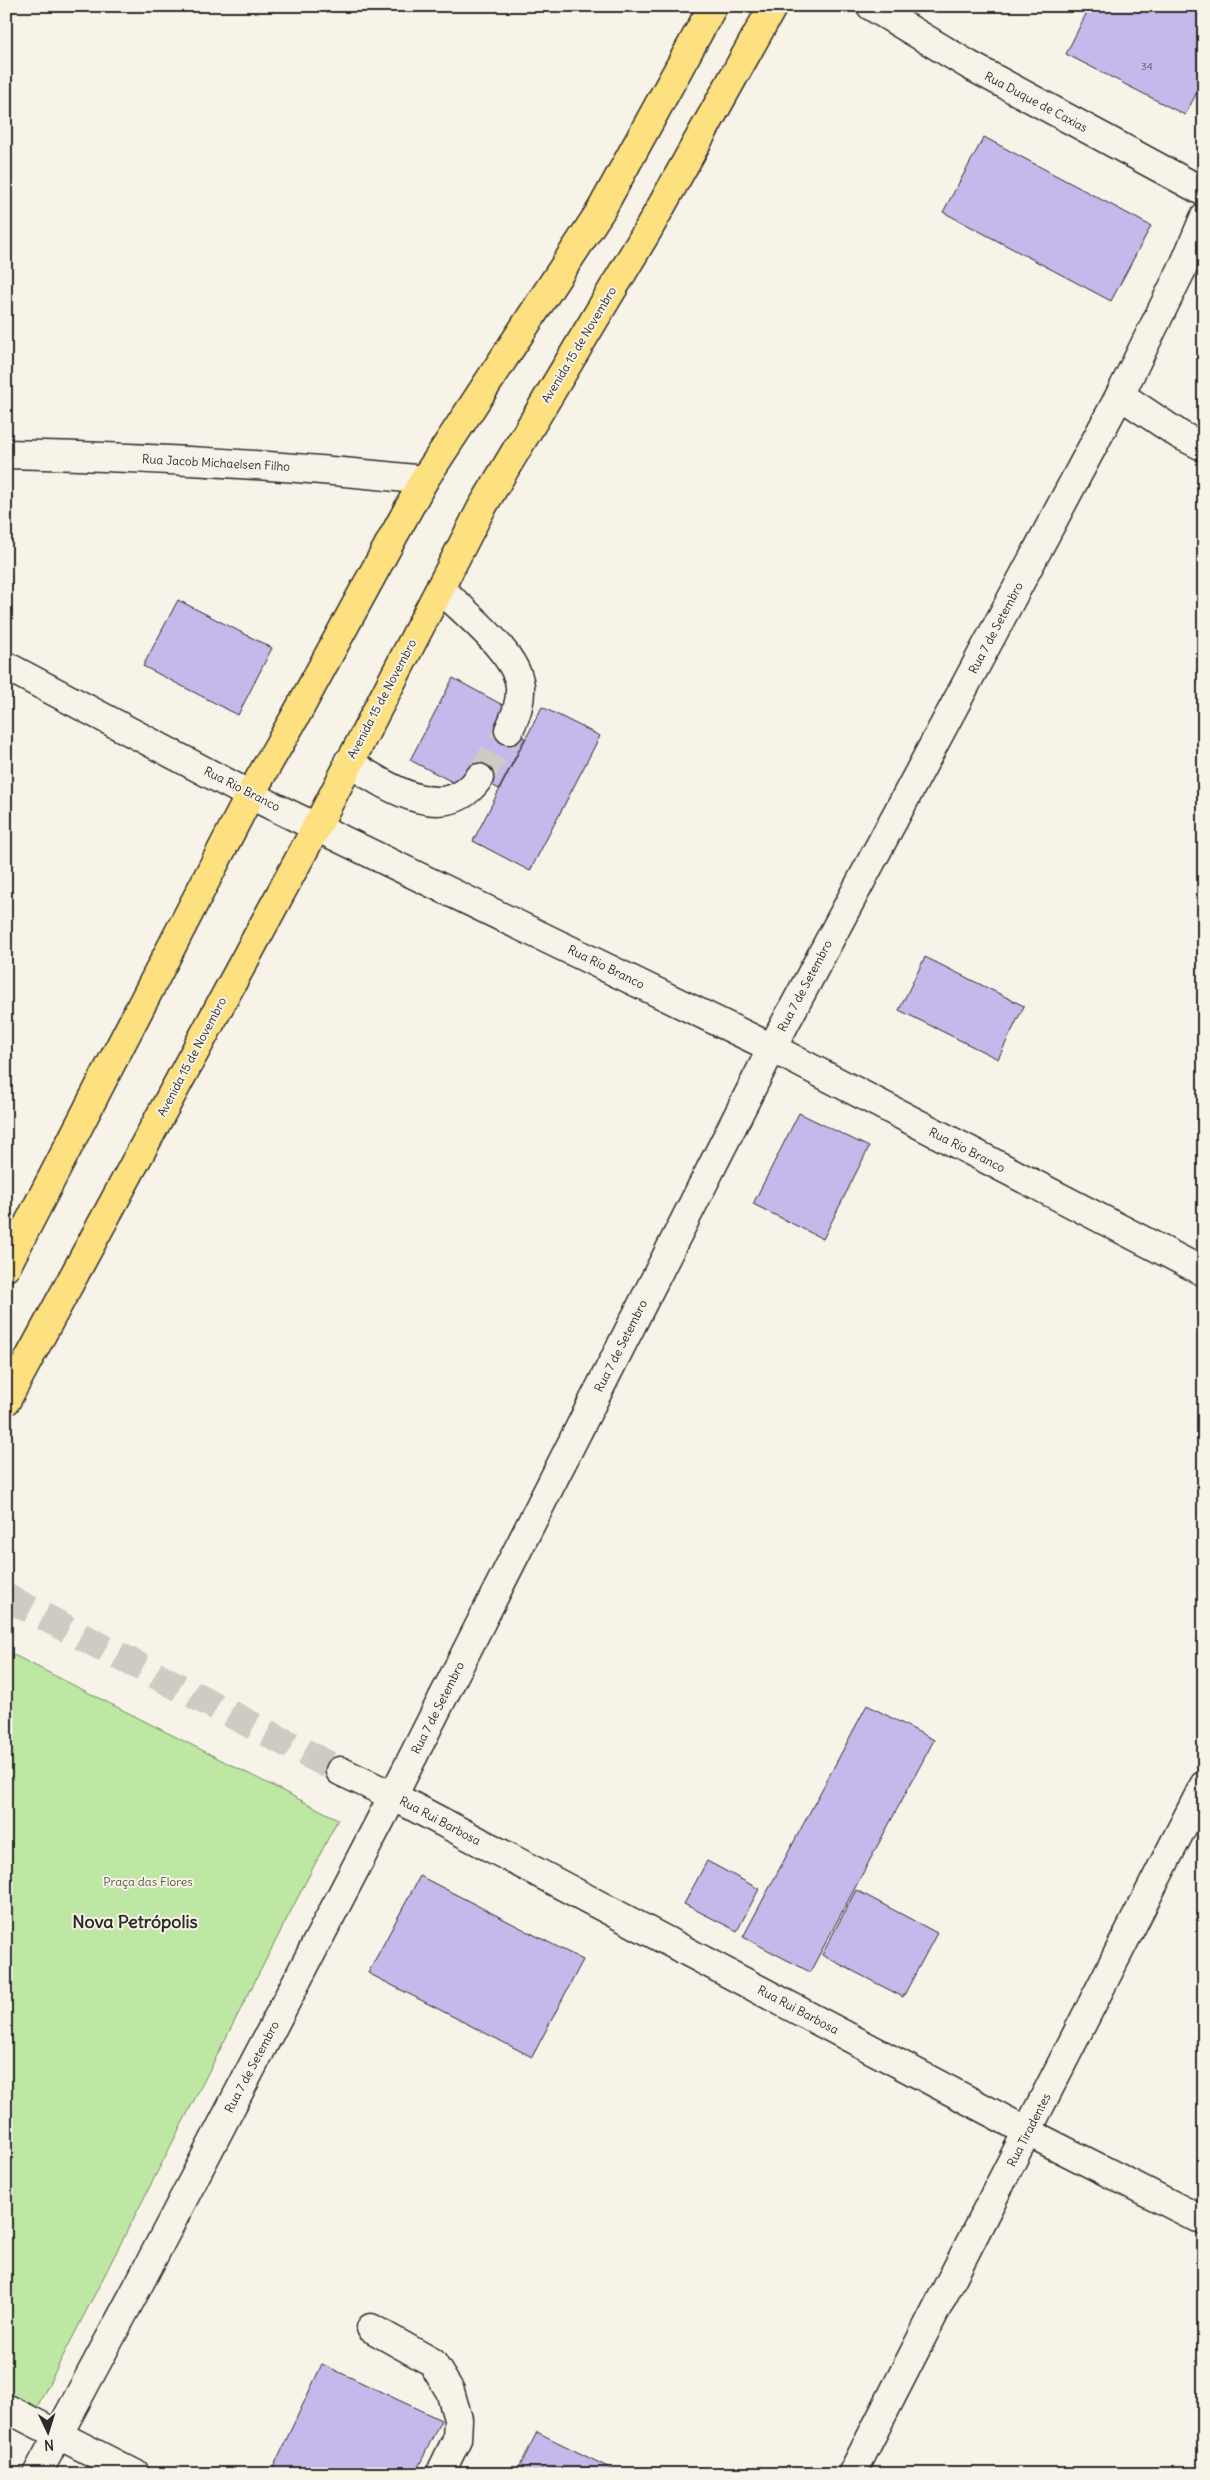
<svg xmlns="http://www.w3.org/2000/svg" width="1210" height="2480" viewBox="0 0 1210 2480" font-family="Delius,sans-serif">
  <rect width="100%" height="100%" fill="#f7f3e8"/>
  <filter id="ink" filterUnits="userSpaceOnUse"><feTurbulence type="fractalNoise" baseFrequency=".02" numOctaves="2"/><feDisplacementMap in="SourceGraphic" scale="10" xChannelSelector="R" yChannelSelector="G"/><feConvolveMatrix kernelMatrix="1 2 1 2 8 2 1 2 1" color-interpolation-filters="sRGB"/></filter>
  <g filter="url(#ink)">
    <polygon fill="#bee7a3" stroke="#748967" points="6,1651 338,1819 35,2411 6,2396"/>
    <g fill="#c6b8ea" stroke="#2b2b2b">
      <polygon points="1090,6 1204,6 1204,79 1185,115 1066,54"/>
      <polygon points="984,137 1151,226 1111,301 943,212"/>
      <polygon points="178,600 272,648 238,715 143,666"/>
      <polygon points="453,678 508,708 499,724 525,738 499,789 472,774 464,788 410,760"/>
      <polygon points="542,707 600,736 530,871 473,841"/>
      <polygon points="925,957 1024,1006 998,1059 899,1010"/>
      <polygon points="799,1113 869,1147 823,1239 753,1204"/>
      <polygon points="867,1705 934,1740 810,1972 743,1937"/>
      <polygon points="707,1861 759,1889 737,1931 684,1904"/>
      <polygon points="420,1876 583,1960 532,2057 368,1973"/>
      <polygon points="856,1890 937,1933 903,1997 822,1955"/>
      <polygon points="322,2364 441,2420 415,2474 275,2474 271,2472"/>
      <polygon points="537,2432 622,2474 516,2474"/>
    </g>
    <g fill="none" stroke-linecap="round" stroke-linejoin="round">
      <g stroke="#cecbc2" stroke-width="28" stroke-dasharray="28 14" stroke-linecap="butt">
        <polyline points="479,778 509,730"/>
        <polyline points="6,1597 340,1771"/>
      </g>
      <g stroke="#2b2b2b" stroke-width="31">
        <g id="minor">
          <polyline points="871,6 969,65 1204,192"/>
          <polyline points="1120,395 1180,435 1204,447"/>
          <path d="M6 454C146 457 286 465 424 480"/>
          <path d="M440 588C462 611 517 653 520 686 521 702 516 715 509 730"/>
          <polyline points="6,666 250,795 772,1048 1204,1272"/>
          <path d="M348 762C386 786 445 827 479 778"/>
          <polyline points="340,1771 393,1796 1028,2132 1204,2221"/>
          <polyline points="371,2328 432,2362 450,2391 458,2419 457,2439 440,2474"/>
          <polyline points="6,2408 135,2474"/>
          <polyline points="37,2474 138,2286 393,1796 772,1048 1120,395 1185,263 1204,218"/>
          <polyline points="852,2474 1204,1785"/>
        </g>
      </g>
      <g stroke="#2b2b2b" stroke-width="31">
        <g id="major">
          <polyline points="6,1267 250,795 295,717 424,480 601,210 713,6"/>
          <polyline points="6,1401 317,826 481,509 648,230 773,6"/>
        </g>
      </g>
      <use href="#minor" stroke="#f7f3e8" stroke-width="28"/>
      <use href="#major" stroke="#fde080" stroke-width="28"/>
    </g>
  </g>
  <g text-anchor="middle" stroke-width="4" stroke-linejoin="round" paint-order="stroke">
    <g font-size="10" fill="#524e5b">
      <text x="1147" y="70">34</text>
    </g>
    <g font-size="12" fill="#2b2b2b" stroke="#f7f3e8">
      <text transform="translate(1036 102) rotate(28)" y="4">Rua Duque de Caxias</text>
      <text transform="translate(579 345) rotate(-59)" y="4">Avenida 15 de Novembro</text>
      <text transform="translate(216 463) rotate(3)" y="4">Rua Jacob Michaelsen Filho</text>
      <text transform="translate(996 628) rotate(-62)" y="4">Rua 7 de Setembro</text>
      <text transform="translate(382 699) rotate(-62)" y="4">Avenida 15 de Novembro</text>
      <text transform="translate(242 789) rotate(27)" y="4">Rua Rio Branco</text>
      <text transform="translate(606 967) rotate(26)" y="4">Rua Rio Branco</text>
      <text transform="translate(805 986) rotate(-62)" y="4">Rua 7 de Setembro</text>
      <text transform="translate(192 1057) rotate(-62)" y="4">Avenida 15 de Novembro</text>
      <text transform="translate(967 1150) rotate(27)" y="4">Rua Rio Branco</text>
      <text transform="translate(621 1346) rotate(-63)" y="4">Rua 7 de Setembro</text>
      <text transform="translate(438 1708) rotate(-63)" y="4">Rua 7 de Setembro</text>
      <text transform="translate(440 1821) rotate(28)" y="4">Rua Rui Barbosa</text>
      <text transform="translate(798 2010) rotate(28)" y="4">Rua Rui Barbosa</text>
      <text transform="translate(252 2067) rotate(-62)" y="4">Rua 7 de Setembro</text>
      <text transform="translate(1029 2130) rotate(-63)" y="4">Rua Tiradentes</text>
    </g>
    <g font-size="12" fill="#505a49" stroke="#f7f3e8">
      <text x="148" y="1886">Praça das Flores</text>
    </g>
    <g font-size="18" font-weight="bold" fill="#2b2b2b" stroke="#f7f3e8">
      <text x="135" y="1928">Nova Petrópolis</text>
    </g>
  </g>
  <rect width="1210" height="2480" fill="none" stroke="#f7f3e8" stroke-width="25"/>
  <rect x="12" y="12" width="1185" height="2455" fill="none" stroke="#2b2b2b" stroke-width="2" filter="url(#ink)"/>
  <g transform="translate(48 2432) rotate(176)" stroke="#f7f3e8" stroke-width="4" paint-order="stroke">
  <path d="M0-4L9 19L0 12L-9 19Z" fill="#2b2b2b"/>
  <text y="-8" font-size="14" font-weight="bold" text-anchor="middle" fill="#2b2b2b">N</text>
  </g>
</svg>
